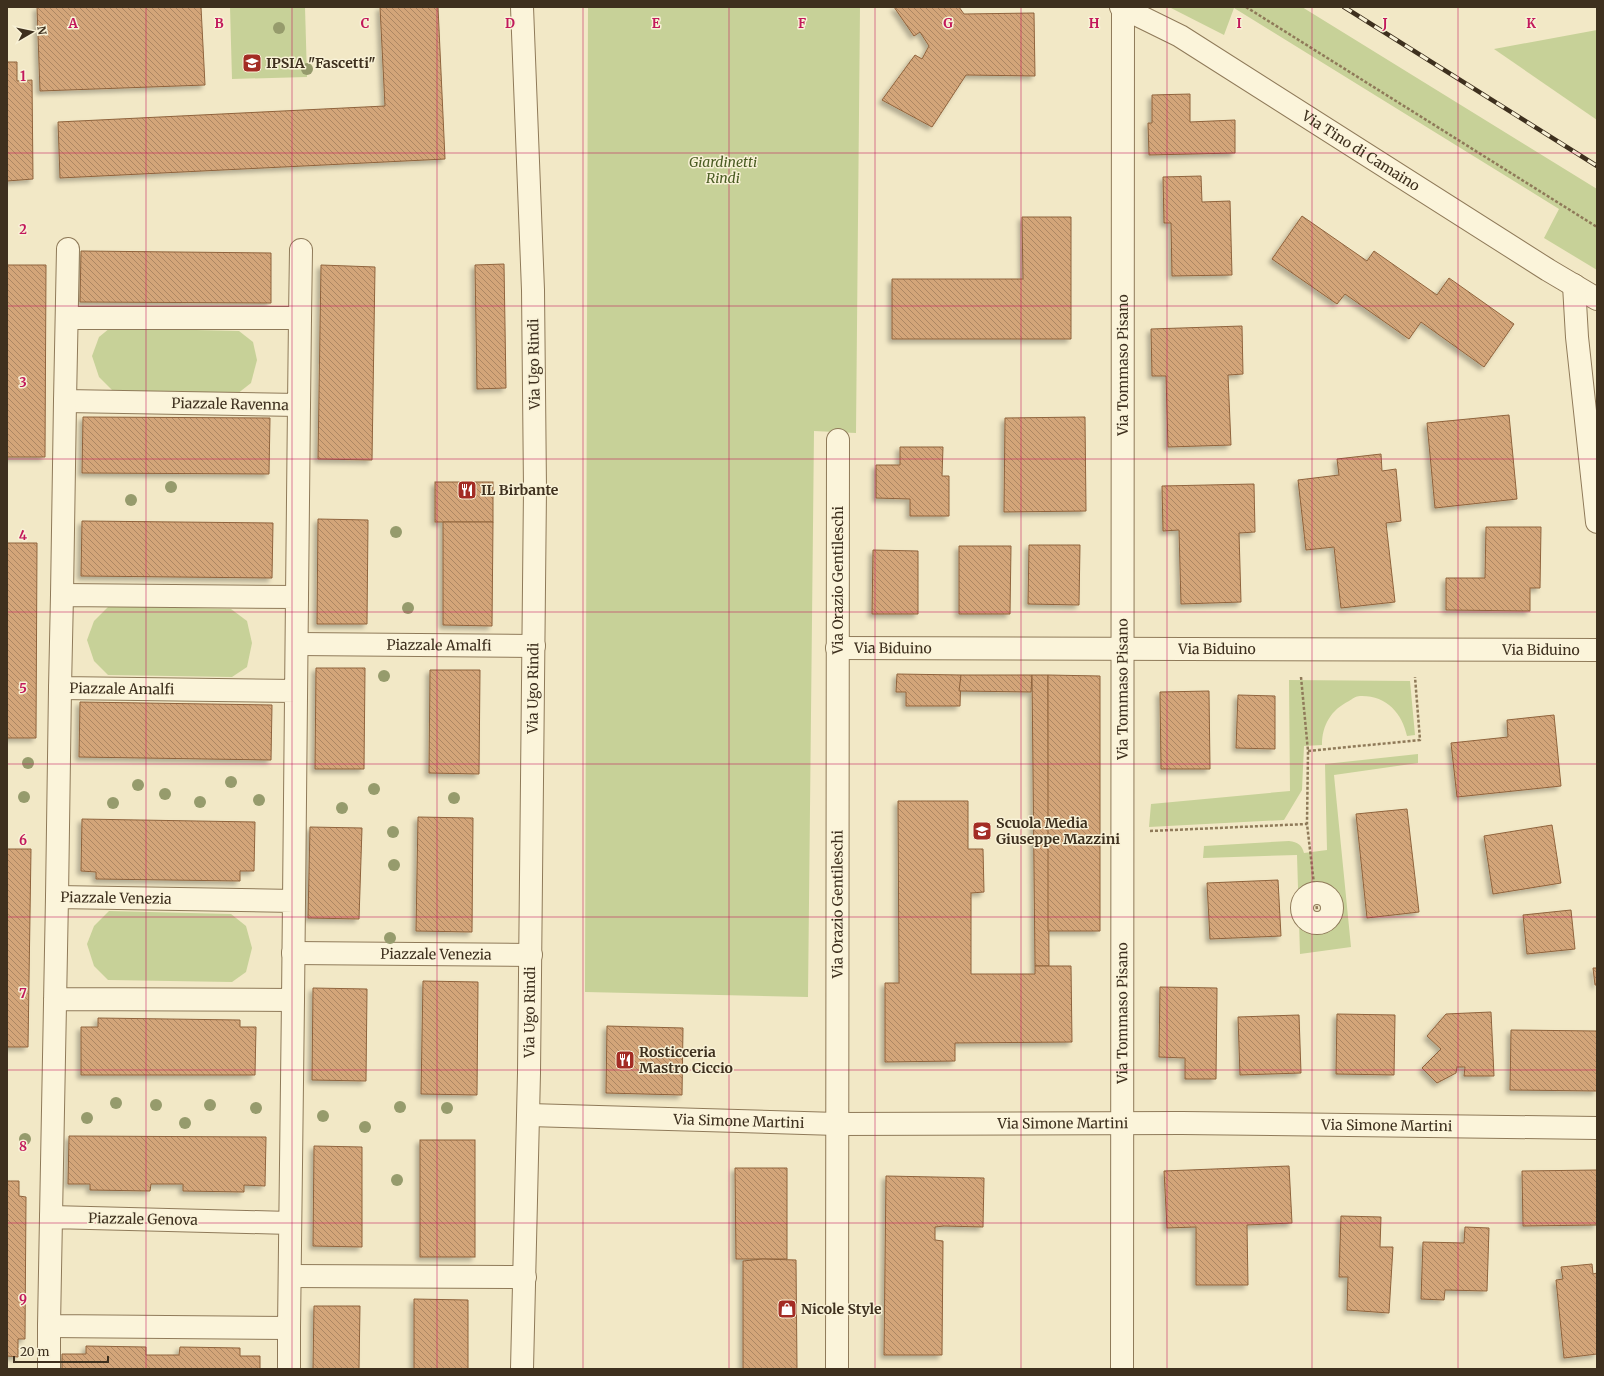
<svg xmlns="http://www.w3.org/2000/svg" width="1604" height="1376" viewBox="0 0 1604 1376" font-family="Merriweather,serif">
  <defs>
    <pattern id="building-back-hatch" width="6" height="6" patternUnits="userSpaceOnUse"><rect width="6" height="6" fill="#d3a579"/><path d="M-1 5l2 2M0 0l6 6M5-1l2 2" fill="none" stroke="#ad8763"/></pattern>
    <filter id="shadow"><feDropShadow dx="-3.5" dy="3.5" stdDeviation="2" flood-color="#0004"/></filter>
  </defs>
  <rect width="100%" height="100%" fill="#f2e8c6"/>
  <g fill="#c7d198" fill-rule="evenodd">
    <polygon points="230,7 305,7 307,77 232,79"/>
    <polygon points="588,7 860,7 856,433 814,431 808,997 585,992"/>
    <polygon points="1169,7 1302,7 1597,189 1597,270 1544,238 1559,209 1234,8 1224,35"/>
    <polygon points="1597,30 1597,120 1494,49"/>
    <polygon points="110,328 239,331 253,342 257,360 251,383 237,394 113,391 99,377 92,356 99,337"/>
    <polygon points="109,606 231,609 247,621 252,643 247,667 232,677 108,675 94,661 87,640 94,621"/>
    <path d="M1289 680 1410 681 1415 735 1407 736C1402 713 1386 695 1360 696 1356 696 1352 699 1349 701 1331 710 1322 725 1322 745L1304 746 1302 790 1284 820 1149 827 1151 804 1290 791Z"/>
    <path d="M1418 754V763L1334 775 1351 947 1300 954 1297 855 1203 858 1204 846 1289 841C1298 842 1302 845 1304 853L1327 850 1325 764ZM1313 893C1344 892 1331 934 1308 920 1302 916 1301 909 1302 903L1308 895Z"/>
    <polygon points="109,911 231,914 246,926 252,948 246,972 232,982 108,980 94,966 87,944 94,926"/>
  </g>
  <g fill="url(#building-back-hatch)" stroke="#90643d" filter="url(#shadow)">
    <polygon points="37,7 201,7 205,85 40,91"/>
    <polygon points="380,7 438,7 445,159 60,178 58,122 385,106"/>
    <polygon points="894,7 959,7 964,14 1034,13 1035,76 966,75 932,127 882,100 915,55 922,59 929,46 920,32 914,36"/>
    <polygon points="7,62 17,62 17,81 32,80 33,179 7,181"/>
    <polygon points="1190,94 1190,122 1235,120 1235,153 1149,155 1148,123 1152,123 1152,95"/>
    <polygon points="1201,176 1202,202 1230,201 1232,275 1172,276 1171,223 1164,223 1163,177"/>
    <polygon points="1302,216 1367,261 1374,251 1437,295 1449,278 1514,324 1484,367 1421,322 1409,339 1345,294 1337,304 1272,259"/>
    <polygon points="1022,217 1071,217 1071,339 892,339 892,279 1023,279"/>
    <polygon points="81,251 271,253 271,303 80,302"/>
    <polygon points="504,264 506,388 477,389 475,265"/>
    <polygon points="7,265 46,265 45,457 7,457"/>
    <polygon points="321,265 375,267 372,460 318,459"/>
    <polygon points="1242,326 1243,374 1228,375 1231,445 1168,447 1166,376 1152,376 1151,329"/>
    <polygon points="1509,415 1517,499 1435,508 1427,423"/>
    <polygon points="83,417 270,418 269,474 82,473"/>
    <polygon points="1085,417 1086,511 1004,512 1005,418"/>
    <polygon points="900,447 943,447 942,476 949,476 949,516 910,516 910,499 876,498 876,465 900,465"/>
    <polygon points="1381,454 1382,471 1396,469 1401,521 1386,523 1395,602 1341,608 1334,547 1306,550 1298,480 1339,475 1337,459"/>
    <rect x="435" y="482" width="58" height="40"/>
    <polygon points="1254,484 1255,532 1239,533 1241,602 1181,604 1179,530 1163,531 1162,486"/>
    <polygon points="318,519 368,520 367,624 317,624"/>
    <polygon points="82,521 273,523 272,578 81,576"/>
    <polygon points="443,522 493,522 492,626 443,625"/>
    <polygon points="1486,527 1541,527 1540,588 1530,588 1530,611 1446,610 1446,578 1485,578"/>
    <polygon points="7,543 37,543 36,738 7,738"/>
    <polygon points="1029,545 1080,545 1079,605 1028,604"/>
    <polygon points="959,546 1011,546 1010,614 959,614"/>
    <polygon points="873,550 918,551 918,614 872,614"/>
    <polygon points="316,668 365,668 364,769 315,769"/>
    <polygon points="430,670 480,670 479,774 429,773"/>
    <polygon points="897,674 961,675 960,706 906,706 906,692 896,692"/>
    <polygon points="961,675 1032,675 1031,692 959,691"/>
    <polygon points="1032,675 1048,675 1049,966 1035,966"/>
    <polygon points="1048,675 1100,676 1100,931 1048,931"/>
    <polygon points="1209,691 1210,769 1161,769 1160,692"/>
    <polygon points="1238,695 1275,696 1275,749 1236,748"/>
    <polygon points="80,702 272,705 271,760 79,757"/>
    <polygon points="1554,715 1561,786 1457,797 1451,743 1508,737 1507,720"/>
    <polygon points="898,801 968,801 968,849 983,849 984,892 971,893 971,974 1035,974 1035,966 1071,966 1072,1042 955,1043 955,1061 885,1062 885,983 899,983"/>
    <polygon points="1407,809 1419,912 1367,918 1356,814"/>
    <polygon points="418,817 473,818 472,932 416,931"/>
    <polygon points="82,819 255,822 254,871 240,871 240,881 96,879 96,872 81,871"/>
    <polygon points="1552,825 1561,883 1493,894 1484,836"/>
    <polygon points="310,827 362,828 359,919 308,918"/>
    <polygon points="7,849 31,849 28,1047 7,1047"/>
    <polygon points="1278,880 1281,936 1210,939 1207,883"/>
    <polygon points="1571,910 1575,949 1527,954 1523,915"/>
    <polygon points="1593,968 1597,968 1597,985 1595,985"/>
    <polygon points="423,981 478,982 477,1095 421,1094"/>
    <polygon points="1160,987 1217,988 1216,1079 1185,1079 1185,1058 1159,1057"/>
    <polygon points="313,988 367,989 366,1081 312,1080"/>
    <polygon points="1491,1012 1494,1076 1464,1076 1465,1067 1457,1067 1456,1073 1437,1083 1422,1068 1441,1049 1427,1036 1446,1014"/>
    <polygon points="1337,1014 1395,1015 1394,1075 1336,1074"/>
    <polygon points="1299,1015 1301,1073 1240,1075 1238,1017"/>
    <polygon points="98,1018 240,1020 240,1027 256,1027 255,1075 81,1075 81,1027 98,1027"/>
    <polygon points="607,1026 683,1028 682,1095 606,1093"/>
    <polygon points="1511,1030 1597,1031 1597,1091 1510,1090"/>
    <polygon points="69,1136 266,1137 265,1186 244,1185 244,1192 183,1191 183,1184 151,1184 150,1191 90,1190 90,1184 68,1184"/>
    <rect x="420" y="1140" width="55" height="117"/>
    <polygon points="314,1146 362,1147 362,1247 313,1246"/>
    <polygon points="1289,1166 1292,1223 1247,1225 1248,1285 1196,1285 1196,1227 1167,1228 1164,1171"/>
    <polygon points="735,1168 787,1168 787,1259 736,1259"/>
    <polygon points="1597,1170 1597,1225 1523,1226 1522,1171"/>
    <polygon points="886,1176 984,1178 983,1227 944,1226 935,1227 935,1240 943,1241 942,1355 884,1355"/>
    <polygon points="7,1181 19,1181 19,1196 26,1197 25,1339 18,1339 18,1357 7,1356"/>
    <polygon points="1341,1216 1381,1217 1380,1247 1393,1247 1389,1313 1347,1310 1348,1277 1339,1277"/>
    <polygon points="1465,1227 1489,1228 1487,1291 1445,1290 1444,1300 1421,1299 1423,1242 1464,1243"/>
    <polygon points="762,1259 796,1260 797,1369 743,1369 743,1261"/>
    <polygon points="1592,1264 1593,1274 1597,1273 1597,1354 1564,1358 1556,1280 1563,1279 1561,1267"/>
    <polygon points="414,1299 468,1300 468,1369 414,1369"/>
    <polygon points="314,1306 360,1306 359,1369 313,1369"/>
    <polygon points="86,1346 146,1347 146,1355 179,1355 180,1347 240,1348 240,1356 260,1356 260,1369 62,1369 62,1354 86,1354"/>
  </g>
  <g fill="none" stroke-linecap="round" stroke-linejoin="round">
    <g stroke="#8f7a59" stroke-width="24">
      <circle id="pedestrian" cx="1317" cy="908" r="15"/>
    </g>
    <g stroke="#8f7a59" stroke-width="24">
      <g id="minor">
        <path id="s1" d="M1121 7 1180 36 1548 270 1597 299"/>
        <polyline points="1574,285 1577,337 1597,522"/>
        <polyline points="67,318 300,318 299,405 65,401 68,249"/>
        <polyline points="300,318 301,250"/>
        <polyline points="62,595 65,401"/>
        <polyline points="297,597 299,405"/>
        <path id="s2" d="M297 644 534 646"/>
        <path id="s3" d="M837 648 1597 650"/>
        <polyline points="57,897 60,688"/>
        <path id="s4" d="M294 901 297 597 62 595 60 688 296 691"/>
        <path id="s5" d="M293 953 531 955"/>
        <path id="s6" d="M529 1115 837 1124 1182 1123 1597 1128"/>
        <path id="s7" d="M51 1217 57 897 294 901 293 1000 55 999"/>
        <polyline points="290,1223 51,1217 49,1326 289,1328 293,1000"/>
        <polyline points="290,1276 525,1277"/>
        <polyline points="49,1369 49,1326"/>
        <polyline points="289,1369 289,1328"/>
        <path id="s8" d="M837 1369 838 440"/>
        <path id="s9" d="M1122 1369 1123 8"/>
      </g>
    </g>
    <g stroke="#8f7a59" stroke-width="24">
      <g id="tertiary">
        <path id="s10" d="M522 1369 529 1073 535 489 533 290 522 7"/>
      </g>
    </g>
    <g stroke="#8f7a59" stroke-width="2.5" stroke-dasharray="3 2" stroke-linecap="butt">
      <polyline points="1246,7 1597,227"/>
      <polyline points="1301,677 1308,751 1307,824 1317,910"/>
      <polyline points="1308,751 1420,740 1415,677"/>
      <polyline points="1150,831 1307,824"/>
    </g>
    <use href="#pedestrian" stroke="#fbf4da" stroke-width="22"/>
    <use href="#minor" stroke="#fbf4da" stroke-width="22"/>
    <use href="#tertiary" stroke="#fbf4da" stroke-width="22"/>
    <g stroke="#3e301e" stroke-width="4.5">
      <polyline id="rail" points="1344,7 1597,166"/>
    </g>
    <use href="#rail" stroke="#f8f1d6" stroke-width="3" stroke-dasharray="9" stroke-linecap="butt"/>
  </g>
  <g fill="#969b6c">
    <circle cx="279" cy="28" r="6"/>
    <circle cx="307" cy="69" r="6"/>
    <circle cx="171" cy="487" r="6"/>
    <circle cx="131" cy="500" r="6"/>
    <circle cx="396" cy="532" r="6"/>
    <circle cx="408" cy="608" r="6"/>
    <circle cx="384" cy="676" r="6"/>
    <circle cx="28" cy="763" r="6"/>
    <circle cx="231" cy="782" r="6"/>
    <circle cx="138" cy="785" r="6"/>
    <circle cx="374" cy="789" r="6"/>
    <circle cx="165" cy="794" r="6"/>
    <circle cx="24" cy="797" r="6"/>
    <circle cx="454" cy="798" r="6"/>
    <circle cx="259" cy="800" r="6"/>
    <circle cx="200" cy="802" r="6"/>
    <circle cx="113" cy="803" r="6"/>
    <circle cx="342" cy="808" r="6"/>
    <circle cx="393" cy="832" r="6"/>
    <circle cx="394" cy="865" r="6"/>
    <circle cx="390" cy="938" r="6"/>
    <circle cx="116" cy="1103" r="6"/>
    <circle cx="156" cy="1105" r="6"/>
    <circle cx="210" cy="1105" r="6"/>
    <circle cx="400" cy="1107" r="6"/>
    <circle cx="256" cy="1108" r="6"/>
    <circle cx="447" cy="1108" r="6"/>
    <circle cx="323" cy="1116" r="6"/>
    <circle cx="87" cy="1118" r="6"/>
    <circle cx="185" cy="1123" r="6"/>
    <circle cx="365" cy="1127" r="6"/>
    <circle cx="25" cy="1139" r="6"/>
    <circle cx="397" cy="1180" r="6"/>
  </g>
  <path fill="none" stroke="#c2185b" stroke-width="1" stroke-opacity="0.55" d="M146 7V1369M292 7V1369M437 7V1369M583 7V1369M729 7V1369M875 7V1369M1021 7V1369M1167 7V1369M1312 7V1369M1458 7V1369M7 153H1597M7 306H1597M7 459H1597M7 612H1597M7 764H1597M7 917H1597M7 1070H1597M7 1223H1597"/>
  <defs>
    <g id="school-square" transform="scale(1)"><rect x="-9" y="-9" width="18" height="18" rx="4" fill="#a32c24" stroke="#f8f1d6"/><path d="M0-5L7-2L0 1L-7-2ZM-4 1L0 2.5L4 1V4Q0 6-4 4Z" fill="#fff"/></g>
    <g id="restaurant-square" transform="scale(1)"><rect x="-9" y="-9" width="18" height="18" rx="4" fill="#a32c24" stroke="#f8f1d6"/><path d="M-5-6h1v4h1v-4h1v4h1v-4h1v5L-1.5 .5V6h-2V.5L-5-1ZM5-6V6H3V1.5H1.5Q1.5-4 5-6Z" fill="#fff"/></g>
    <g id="shop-square" transform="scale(1)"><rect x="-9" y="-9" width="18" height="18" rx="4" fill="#a32c24" stroke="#f8f1d6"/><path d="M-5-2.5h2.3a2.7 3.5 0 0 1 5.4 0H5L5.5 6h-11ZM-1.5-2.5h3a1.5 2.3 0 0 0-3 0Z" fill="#fff"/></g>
  </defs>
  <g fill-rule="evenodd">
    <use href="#school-square" x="252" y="63"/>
    <use href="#restaurant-square" x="467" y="490"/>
    <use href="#school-square" x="982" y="831"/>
    <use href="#restaurant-square" x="625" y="1060"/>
    <use href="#shop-square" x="787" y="1309"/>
  </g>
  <g text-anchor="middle" stroke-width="3" stroke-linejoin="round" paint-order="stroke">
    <g font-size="14" font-weight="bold" fill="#3e301e" stroke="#f8f1d6" text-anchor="start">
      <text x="266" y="68">IPSIA "Fascetti"</text>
      <text x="481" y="495">IL Birbante</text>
      <text x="996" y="828">Scuola Media<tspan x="996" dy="16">Giuseppe Mazzini</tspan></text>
      <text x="639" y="1057">Rosticceria<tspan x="639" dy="16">Mastro Ciccio</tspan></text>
      <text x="801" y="1314">Nicole Style</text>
    </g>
    <g font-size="14" fill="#3e301e" stroke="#f8f1d6">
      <text dy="5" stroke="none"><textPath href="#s1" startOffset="280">Via Tino di Camaino</textPath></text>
      <text transform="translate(534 364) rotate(-91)" y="5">Via Ugo Rindi</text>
      <text dy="5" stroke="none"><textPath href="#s9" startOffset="1004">Via Tommaso Pisano</textPath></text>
      <text transform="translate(230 404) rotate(1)" y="5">Piazzale Ravenna</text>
      <text dy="5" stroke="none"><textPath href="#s8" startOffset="789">Via Orazio Gentileschi</textPath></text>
      <text dy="5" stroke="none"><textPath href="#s2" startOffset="142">Piazzale Amalfi</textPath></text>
      <text dy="5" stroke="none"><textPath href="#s3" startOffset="56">Via Biduino</textPath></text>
      <text dy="5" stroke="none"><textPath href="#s3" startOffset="380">Via Biduino</textPath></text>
      <text dy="5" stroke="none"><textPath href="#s3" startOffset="704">Via Biduino</textPath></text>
      <text dy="5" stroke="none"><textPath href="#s4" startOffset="694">Piazzale Amalfi</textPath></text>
      <text dy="5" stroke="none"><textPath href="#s10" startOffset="681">Via Ugo Rindi</textPath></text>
      <text dy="5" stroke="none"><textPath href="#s9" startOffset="680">Via Tommaso Pisano</textPath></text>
      <text dy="5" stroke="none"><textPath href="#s7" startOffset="379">Piazzale Venezia</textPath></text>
      <text dy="5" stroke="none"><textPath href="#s8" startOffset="465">Via Orazio Gentileschi</textPath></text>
      <text dy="5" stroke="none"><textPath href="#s5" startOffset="143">Piazzale Venezia</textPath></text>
      <text dy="5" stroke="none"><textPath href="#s10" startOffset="357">Via Ugo Rindi</textPath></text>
      <text dy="5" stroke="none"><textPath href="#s9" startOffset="356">Via Tommaso Pisano</textPath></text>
      <text dy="5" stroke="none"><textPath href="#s6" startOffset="210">Via Simone Martini</textPath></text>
      <text dy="5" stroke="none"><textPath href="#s6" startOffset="534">Via Simone Martini</textPath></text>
      <text dy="5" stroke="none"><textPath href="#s6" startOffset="858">Via Simone Martini</textPath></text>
      <text transform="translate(143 1219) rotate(1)" y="5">Piazzale Genova</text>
    </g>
    <g font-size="14" font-style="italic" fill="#4a5c23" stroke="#f8f1d6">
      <text x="723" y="167">Giardinetti<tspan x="723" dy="16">Rindi</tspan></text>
    </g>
  </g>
  <g font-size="13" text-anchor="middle" font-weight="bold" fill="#c2185b" stroke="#f8f1d6" stroke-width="3" stroke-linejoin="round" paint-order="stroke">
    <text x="73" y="28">A</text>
    <text x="219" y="28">B</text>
    <text x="365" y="28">C</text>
    <text x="510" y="28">D</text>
    <text x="656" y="28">E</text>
    <text x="802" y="28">F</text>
    <text x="948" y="28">G</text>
    <text x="1094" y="28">H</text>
    <text x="1239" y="28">I</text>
    <text x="1385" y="28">J</text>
    <text x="1531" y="28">K</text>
    <text x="23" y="81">1</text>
    <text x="23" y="234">2</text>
    <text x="23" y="387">3</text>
    <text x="23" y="540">4</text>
    <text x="23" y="693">5</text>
    <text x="23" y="845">6</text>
    <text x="23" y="998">7</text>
    <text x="23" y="1151">8</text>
    <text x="23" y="1304">9</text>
  </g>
  <rect width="1604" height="1376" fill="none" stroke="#3e301e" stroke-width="16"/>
  <g transform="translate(32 32) rotate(81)" stroke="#f8f1d6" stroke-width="3" paint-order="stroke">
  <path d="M0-3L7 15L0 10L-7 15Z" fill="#3e301e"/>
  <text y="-6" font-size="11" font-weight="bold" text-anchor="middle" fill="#3e301e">N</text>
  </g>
  <path d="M14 1356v6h94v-6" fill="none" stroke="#3e301e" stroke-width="2"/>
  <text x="20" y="1356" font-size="12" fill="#3e301e" stroke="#f8f1d6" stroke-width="3" paint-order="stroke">20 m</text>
</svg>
